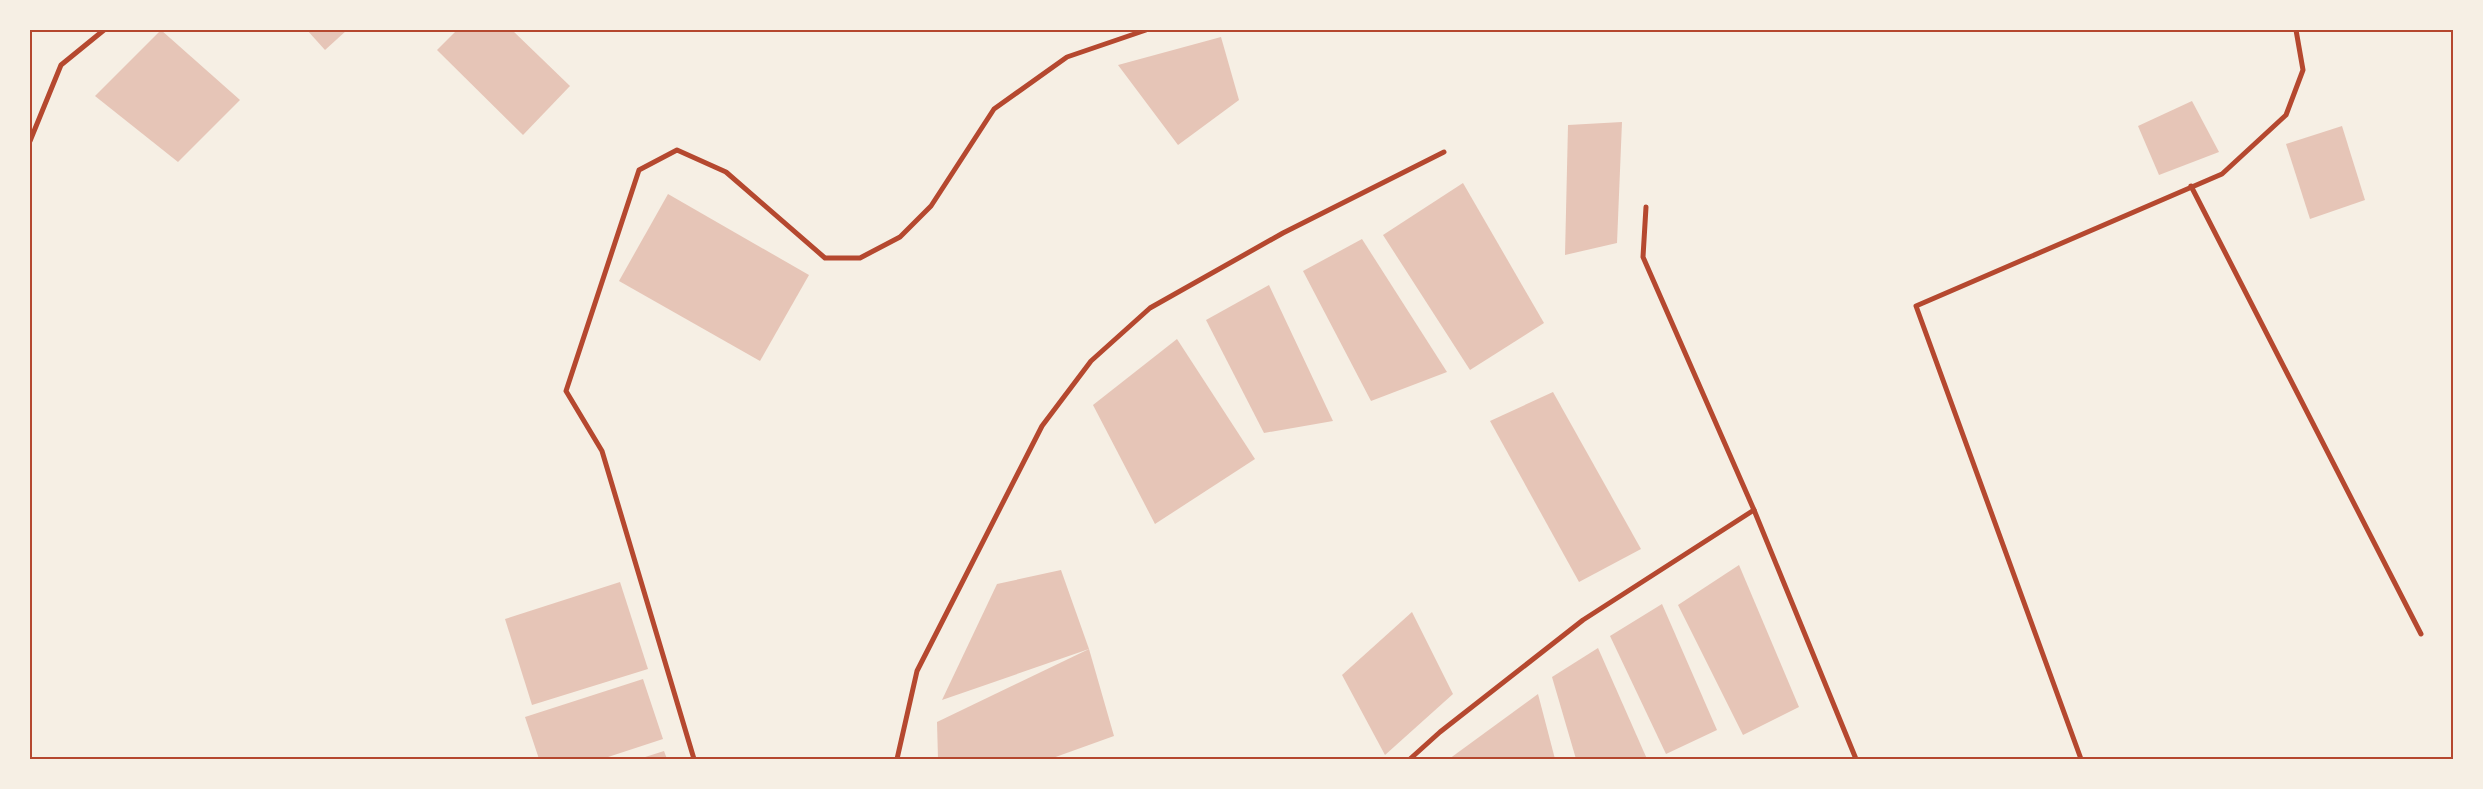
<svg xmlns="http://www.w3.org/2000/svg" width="2483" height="789" viewBox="0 0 2483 789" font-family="Helvetica,sans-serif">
  <rect width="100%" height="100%" fill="#f6efe4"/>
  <g fill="#e6c5b7">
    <polygon points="161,30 240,100 178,162 95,96"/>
    <polygon points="307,30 347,30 325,50"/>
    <polygon points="457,30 512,30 570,86 523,135 437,50"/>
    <polygon points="1221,37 1239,100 1178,145 1118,65"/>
    <polygon points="2192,101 2219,152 2159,175 2138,126"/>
    <polygon points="1622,122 1617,243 1565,255 1568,125"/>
    <polygon points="2342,126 2365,200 2310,219 2286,144"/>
    <polygon points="1463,183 1544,323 1470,370 1383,235"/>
    <polygon points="668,194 809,275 760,361 619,281"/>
    <polygon points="1362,239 1447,372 1371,401 1303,271"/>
    <polygon points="1269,285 1333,421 1264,433 1206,320"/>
    <polygon points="1177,339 1255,459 1155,524 1093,405"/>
    <polygon points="1553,392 1641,549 1579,582 1490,421"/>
    <polygon points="1739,565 1799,707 1743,735 1678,605"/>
    <polygon points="1061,570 1089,649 942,700 997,584"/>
    <polygon points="620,582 648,669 532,705 505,619"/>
    <polygon points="1662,604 1717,730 1666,754 1610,636"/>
    <polygon points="1412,612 1453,694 1385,755 1342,675"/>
    <polygon points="1598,648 1647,759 1576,759 1552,677"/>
    <polygon points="1089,649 1114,736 1050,759 938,759 937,722"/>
    <polygon points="643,679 663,739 602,759 539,759 525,717"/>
    <polygon points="1538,694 1555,759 1449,759"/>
    <polygon points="664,751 667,759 639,759"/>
  </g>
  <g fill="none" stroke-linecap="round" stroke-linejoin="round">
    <g stroke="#b5482f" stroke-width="5">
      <polyline points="30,141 61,65 104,30"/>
      <polyline points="2191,186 2421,634"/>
      <polyline points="1646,207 1643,257 1754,510 1856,759"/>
      <polyline points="694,759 602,451 566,391 639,170 677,150 726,172 825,258 860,258 900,237 931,206 994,109 1067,57 1146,30"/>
      <polyline points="897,759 917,671 1042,426 1091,361 1150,308 1283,233 1444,152"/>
      <polyline points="1410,759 1440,732 1583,620 1754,510"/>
      <polyline points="2081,759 1916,306 2222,174 2286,115 2303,70 2296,30"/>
    </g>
  </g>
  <rect width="2483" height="789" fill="none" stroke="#f6efe4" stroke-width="62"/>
  <rect x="31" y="31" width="2421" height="727" fill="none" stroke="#b5482f" stroke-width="2"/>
</svg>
